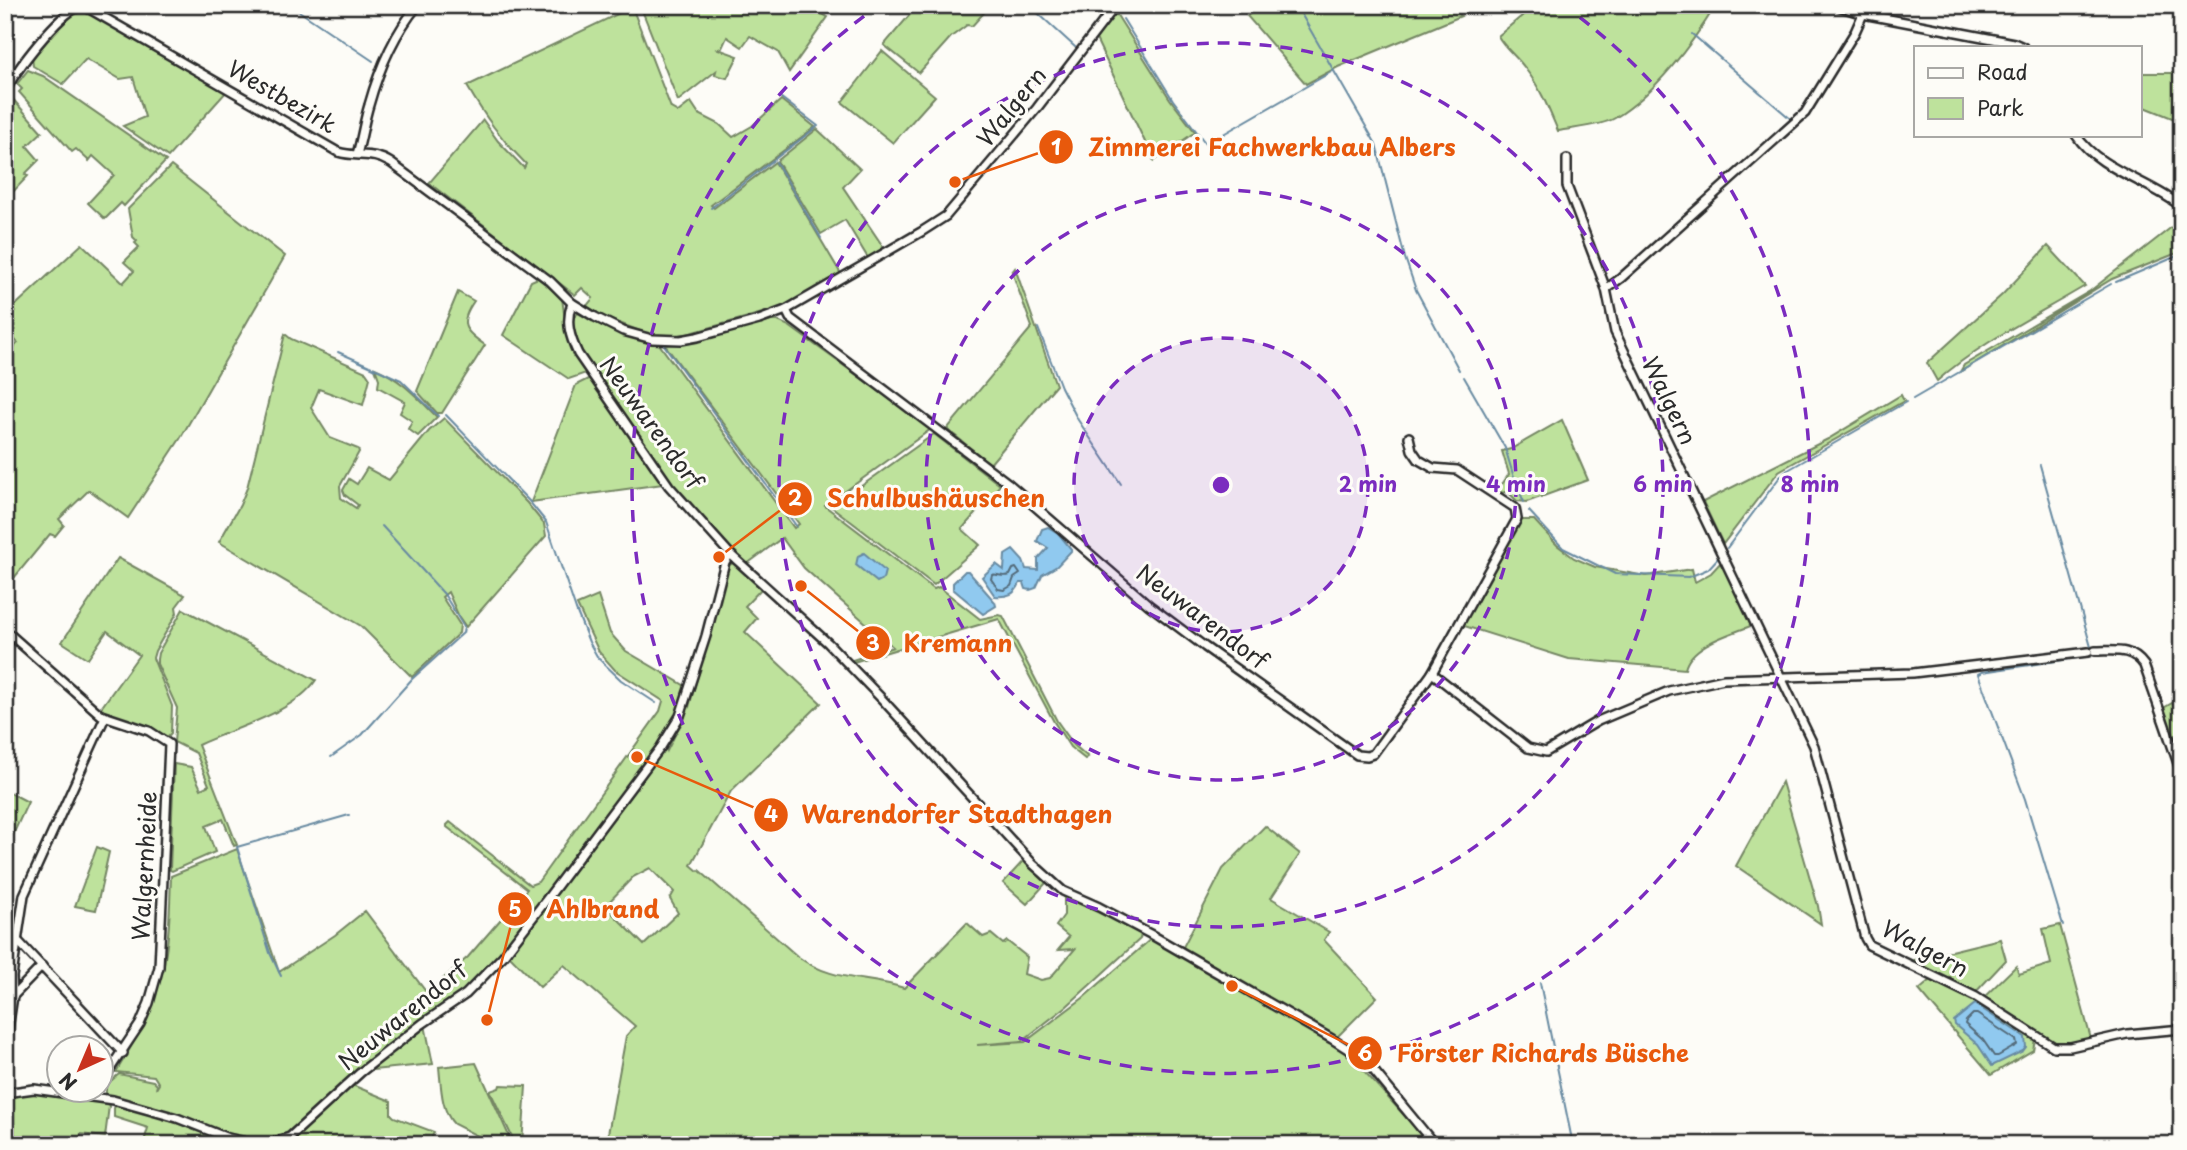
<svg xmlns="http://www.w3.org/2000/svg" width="2187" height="1150" viewBox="0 0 2187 1150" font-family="'Playpen Sans',sans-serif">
  <rect width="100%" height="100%" fill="#fdfcf7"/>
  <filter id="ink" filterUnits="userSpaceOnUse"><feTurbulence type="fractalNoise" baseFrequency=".0143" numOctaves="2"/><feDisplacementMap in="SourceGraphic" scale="14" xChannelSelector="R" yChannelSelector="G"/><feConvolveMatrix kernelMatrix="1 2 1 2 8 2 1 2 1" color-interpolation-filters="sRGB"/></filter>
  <g filter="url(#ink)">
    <g fill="#bee29c" stroke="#748664" stroke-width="2" fill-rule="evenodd">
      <polygon points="640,5 806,5 828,17 789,72 778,52 750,36 742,47 727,37 722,48 718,49 738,56 727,78 715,75 716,71 678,101"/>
      <polygon points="918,5 991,5 972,26 967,25 951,37 919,73 884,45"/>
      <polygon points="1261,5 1453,5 1461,16 1338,67 1306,84 1247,16"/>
      <path d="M1535 5H1716C1692 44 1655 94 1615 118 1602 126 1573 128 1558 131 1549 110 1541 89 1527 71 1519 58 1505 49 1498 36Z"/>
      <path d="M632 7 671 108 678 112 691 102 699 114 719 124 733 137 752 126 781 100 815 127 711 205 714 208 775 162 841 274 780 308 687 334 666 336 645 333 596 314 586 307 593 298 582 288 575 295 429 183 483 120 498 141 524 168 526 164C501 139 485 117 467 86Z"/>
      <polygon points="83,10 227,91 168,157 123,126 145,117 133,77 120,79 86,59 63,84 33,66 32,57 72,12"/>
      <polygon points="1115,12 1170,99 1195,132 1154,161 1096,39"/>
      <polygon points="882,51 935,96 893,143 842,102"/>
      <polygon points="28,70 43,76 166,161 124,206 121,203 105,219 88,203 114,175 93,156 89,161 76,149 72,152 19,92 22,89 17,84"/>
      <polygon points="2140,73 2182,73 2182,122 2140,105"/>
      <polygon points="10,96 42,132 27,146 39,160 25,174 28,176 11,194 5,189 5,100"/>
      <polygon points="817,129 860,169 843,187 884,248 868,258 845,220 821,234 777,161"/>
      <polygon points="171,166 285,256 180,439 128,518 89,490 59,519 64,525 55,536 50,534 5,589 5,575 8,572 5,569 5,356 18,343 5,330 5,315 82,244 123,283 134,271 124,262 139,247 135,243 137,241 133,237 128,209"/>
      <polygon points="2182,219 2182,251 2112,279 1960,372 1964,365 2090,291"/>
      <path d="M2048 246 2085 286C2035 316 1981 342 1937 381L1927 363 2003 294Z"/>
      <polygon points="1015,268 1056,385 990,464 947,429 1032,327 1012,272"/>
      <polygon points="538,278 562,298 568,342 586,373 569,379 503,335 531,281"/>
      <path d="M458 292 474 301C458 324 464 331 485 345L442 413H437L417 391Z"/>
      <path d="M578 313 622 335 659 344 794 528 799 524 665 345 691 343 771 321H778L789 326 931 429 825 506 934 589 939 587 980 619 999 615 1003 616 1057 721 1074 745 1088 757 1085 759 1070 747 1054 722 999 619 850 663 849 661 893 647 804 568 782 538 747 564 713 530V527L705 521 672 484 583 355C577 343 574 332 572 319Z"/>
      <polygon points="285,334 291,339 366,372 370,378 363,405 319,389 311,408 330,438 358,449 359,452 340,486 341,498 356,508 358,505 345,495 343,490 349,479 357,484 367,468 389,480 429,431 444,418 527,503 544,524 546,536 466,627 459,617 448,592 442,597 460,625 459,633 412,677 361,626 219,542 240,505 247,488"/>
      <path d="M375 368C401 379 417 397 437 417L418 436 408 429 412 421 400 413 405 402 378 387 379 379Z"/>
      <polygon points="590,378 663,484 531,502 576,385"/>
      <polygon points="1901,395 1904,401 1779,471 1723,544 1703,502 1828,439"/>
      <polygon points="1562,420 1588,480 1527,502 1517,501 1508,492 1496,493 1509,474 1502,451 1511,449"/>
      <polygon points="934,434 1000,485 962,529 980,545 934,585 832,507"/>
      <path d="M1519 520H1534L1557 545 1574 558 1595 567 1646 576 1692 569 1695 582 1711 573 1722 561 1753 625C1731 634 1691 644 1685 669L1569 659 1461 625Z"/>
      <polygon points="118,558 185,595 176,607 177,613 155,651 153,658 172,706 171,733 167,737 149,729 102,713 101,708 139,655 107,631 88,659 62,642"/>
      <path d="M735 562 763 587 745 606 757 618 745 632 821 703 731 791 691 865 698 871 699 870 797 956C833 983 865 975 904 988L967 923 983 937 991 934 1003 944 1007 941 1027 957 1024 974 1041 980 1050 978 1075 949 1058 950 1069 937 1056 926 1064 915V896L1141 933 1140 939 1067 1006 1022 1041 977 1045 1025 1042 1083 998 1152 938 1180 953 1223 869 1265 826 1300 854 1271 898 1329 932 1324 940 1377 997 1335 1039 1431 1145H606L626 1036 635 1026 564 965 540 987 508 954 588 851H579C533 913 489 985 419 1022L282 1137 259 1142 205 1126 151 1106 106 1096V1085L119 1074 153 1081 157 1085 156 1089 159 1084 154 1076 116 1072C139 1035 160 996 166 952 170 927 170 901 171 876L237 849 279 972 335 935 365 911 427 993 468 957 527 889 447 827V825L450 822 530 885 538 882 660 711 663 701 615 670 599 652 577 605 598 596 610 633 626 651 687 687 678 713 663 739 667 751 689 707 729 565ZM629 794 630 796 596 840 592 836ZM650 868 674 892 670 899 678 913 644 945 605 906 633 877Z"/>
      <path d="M183 609 316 680C294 713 234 728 198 745L237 845 234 846 223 819 206 826 215 852 172 871 170 870 174 764 191 767 201 789 209 785 196 753 174 742 177 708 157 664V659L158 653Z"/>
      <polygon points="2172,703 2182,716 2182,766 2162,709"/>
      <polygon points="1782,782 1818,906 1821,924 1736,866"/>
      <polygon points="5,790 28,802 5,852"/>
      <polygon points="97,847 109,852 96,910 75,906"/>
      <polygon points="1025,859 1046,883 1027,904 1003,883"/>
      <polygon points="2060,925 2091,1039 2069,1045 2056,1045 1983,998 2016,966 2019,974 2051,964 2043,929"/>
      <polygon points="2000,939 2006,960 1974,994 1948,982 1950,978 1944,980 1916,966 1914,960"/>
      <polygon points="1931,980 1976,1002 2035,1039 2033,1050 1991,1075 1919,990"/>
      <polygon points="425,1025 433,1064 373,1070 372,1068"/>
      <path d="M476 1063 509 1136 512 1145H495L454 1124C441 1111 441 1085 439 1067Z"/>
      <polygon points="352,1085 391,1101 391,1114 394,1117 434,1132 429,1145 286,1145"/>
      <polygon points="500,1085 526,1086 522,1145 516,1145 490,1091 499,1088"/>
      <polygon points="33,1092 107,1103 109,1106 105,1137 81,1134 78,1145 5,1145 5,1097"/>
      <polygon points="117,1104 220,1137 216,1145 143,1145 148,1128 114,1117 114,1108"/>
    </g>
    <g fill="#90c9ef" stroke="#688aa1" stroke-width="2">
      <path d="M1048 527 1058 533 1072 550 1057 566 1042 575 1036 588 1030 590 1026 589 1024 583H1020C1015 595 1007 597 995 596L982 577 996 564 1004 570 1005 555 1013 550 1023 561 1026 569 1038 570V559L1048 548 1037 541 1042 529Z"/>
      <polygon points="864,553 885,571 883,579 877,582 856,565 858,556"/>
      <polygon points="965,571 968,571 995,602 996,606 983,614 953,589 953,583"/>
      <polygon points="1975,1004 2025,1037 2026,1047 2023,1051 1992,1066 1978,1045 1955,1025 1954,1021"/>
    </g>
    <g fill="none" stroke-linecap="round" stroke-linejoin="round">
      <g stroke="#536a79" stroke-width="2">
        <path d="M1016 568 1020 574 1014 578 1011 586 1004 590 998 589 991 579 992 575C996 573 1003 578 1010 575L1013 569Z"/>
        <polygon points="1973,1014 1977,1014 2016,1040 2017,1045 1998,1056 1994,1056 1983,1040 1965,1024 1966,1021"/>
      </g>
      <g stroke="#688aa1" stroke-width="2">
        <polyline points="290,5 373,61"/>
        <polyline points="1029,5 1075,47"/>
        <polyline points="1296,5 1376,144 1405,258 1416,290 1459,370"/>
        <polyline points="1123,19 1173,100 1206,144 1333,71"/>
        <polyline points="1692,34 1792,120"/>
        <polyline points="776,162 821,238"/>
        <polyline points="711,208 818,126 780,97"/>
        <polyline points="2116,282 2182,254"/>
        <polyline points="1038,328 1061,387 1078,420 1121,484"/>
        <polyline points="664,345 797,527"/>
        <polyline points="338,352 401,380 438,416"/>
        <polyline points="1464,377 1505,448 1515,481 1524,502"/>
        <polyline points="1913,399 2111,284"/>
        <polyline points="446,415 529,501 546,522 576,610 589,642 598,658 621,680 656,703"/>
        <polyline points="2040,465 2091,647 2091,656 1982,672 1978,674 2025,799 2063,925"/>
        <polyline points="1529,511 1563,548 1615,574 1689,577 1708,569 1719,557"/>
        <polyline points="1727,548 1779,478 1788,470 1906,402"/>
        <polyline points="331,757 362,735 412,679 463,633 464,627 444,594 382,526"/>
        <polyline points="281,976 270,953 237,847 349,815"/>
        <polyline points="1540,983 1573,1145"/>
      </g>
      <g stroke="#2b2b2b" stroke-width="12">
        <g id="street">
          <polyline points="1835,5 1863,14 2014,43 2023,47"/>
          <path d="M5 92C15 71 58 14 80 6L86 7 338 152C357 158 372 151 391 163L550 281 572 303 595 317 623 331 652 339 681 340 697 337 759 320 786 310 921 232 946 216 1037 108 1116 5"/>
          <path d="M2076 135C2100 171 2149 180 2182 207"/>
          <path d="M357 154C362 138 364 121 369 105 379 69 394 34 418 5"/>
          <polyline points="1567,159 1567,186 1606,289 1615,332 1814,746 1865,938 1869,945 1976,997 2054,1047 2070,1047 2127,1034 2182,1029"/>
          <polyline points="1606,289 1621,278 1805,113 1855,32 1863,14"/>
          <path d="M572 303C565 322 570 337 578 354L669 486 730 554 828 643 881 698 1033 864 1063 891 1099 907 1150 934 1332 1039 1365 1060 1435 1145"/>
          <polyline points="786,310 790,318 1008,483 1149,605 1205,647 1357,755 1367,756 1373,754 1432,673 1517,519 1515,508 1457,470 1433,468 1419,460 1412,450 1409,437"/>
          <polyline points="5,630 101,715 149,731 169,744 159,967 149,1003 140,1024 102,1081"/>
          <path d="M2095 651C2115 651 2131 647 2144 665L2182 775"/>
          <polyline points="1432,673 1528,748 1546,752 1598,721 1669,691 1724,679 1913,673 2088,652"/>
          <polyline points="17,940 123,1053"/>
          <polyline points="14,995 42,966"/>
          <polyline points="5,1049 13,996 12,977 14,962 24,895 105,717"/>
          <polyline points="5,1093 34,1089 113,1100 177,1118 228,1138 256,1144 268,1144 290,1137 361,1072 422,1024 466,994 503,956 550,895 661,747 680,716 706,636 725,562 730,554"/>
        </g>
      </g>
      <use href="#street" stroke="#fdfcf7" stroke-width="7"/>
    </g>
  </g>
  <circle cx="1221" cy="485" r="147" fill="#7b2cbf" fill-opacity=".12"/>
  <g fill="none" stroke="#7b2cbf" stroke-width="3.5" stroke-dasharray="12 9">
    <circle cx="1221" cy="485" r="147"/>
    <circle cx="1221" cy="485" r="295"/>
    <circle cx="1221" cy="485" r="442"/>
    <path d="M1563 5A589 589 0 1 1 879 5"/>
  </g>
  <g text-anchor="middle" stroke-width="6" stroke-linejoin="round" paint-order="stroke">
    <g font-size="23" fill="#2b2b2b" stroke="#fdfcf7">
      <text transform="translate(282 97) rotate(30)" y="8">Westbezirk</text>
      <text transform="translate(1012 107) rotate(-51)" y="8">Walgern</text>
      <text transform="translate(1669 401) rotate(64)" y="8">Walgern</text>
      <text transform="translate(651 423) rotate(54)" y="8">Neuwarendorf</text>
      <text transform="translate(1202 617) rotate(37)" y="8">Neuwarendorf</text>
      <text transform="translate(145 866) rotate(-87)" y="8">Walgernheide</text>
      <text transform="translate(1925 949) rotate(28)" y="8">Walgern</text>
      <text transform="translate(403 1016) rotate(-39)" y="8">Neuwarendorf</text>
    </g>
  </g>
  <circle cx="1221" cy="485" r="10" fill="#7b2cbf" stroke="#fdfcf7" stroke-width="3.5"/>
  <g font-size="21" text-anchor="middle" font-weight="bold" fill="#7b2cbf" stroke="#fdfcf7" stroke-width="6" stroke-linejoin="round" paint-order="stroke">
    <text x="1368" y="492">2 min</text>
    <text x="1516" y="492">4 min</text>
    <text x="1663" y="492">6 min</text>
    <text x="1810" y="492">8 min</text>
  </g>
  <path fill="none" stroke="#e8590c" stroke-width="2.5" d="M955 182L1056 147M719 557L795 499M801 586L873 643M637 757L771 815M487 1020L515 909M1232 986L1365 1053"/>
  <g fill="#e8590c" stroke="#fdfcf7" stroke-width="2.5">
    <circle cx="955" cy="182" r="7"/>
    <circle cx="719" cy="557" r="7"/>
    <circle cx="801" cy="586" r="7"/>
    <circle cx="637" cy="757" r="7"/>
    <circle cx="487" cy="1020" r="7"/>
    <circle cx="1232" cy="986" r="7"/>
    <circle cx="1056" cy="147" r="18"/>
    <circle cx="795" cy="499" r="18"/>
    <circle cx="873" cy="643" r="18"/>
    <circle cx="771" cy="815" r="18"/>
    <circle cx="515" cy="909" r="18"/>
    <circle cx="1365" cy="1053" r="18"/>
  </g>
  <g font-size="21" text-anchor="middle" font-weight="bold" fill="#fff">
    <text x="1056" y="155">1</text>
    <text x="795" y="506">2</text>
    <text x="873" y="651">3</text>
    <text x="771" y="822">4</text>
    <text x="515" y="917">5</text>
    <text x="1365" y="1061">6</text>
  </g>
  <g font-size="24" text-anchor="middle" font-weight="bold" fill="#e8590c" stroke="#fdfcf7" stroke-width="6" stroke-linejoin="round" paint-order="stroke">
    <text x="1272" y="156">Zimmerei Fachwerkbau Albers</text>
    <text x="936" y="507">Schulbushäuschen</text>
    <text x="958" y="652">Kremann</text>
    <text x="957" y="823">Warendorfer Stadthagen</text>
    <text x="603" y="918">Ahlbrand</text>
    <text x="1543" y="1062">Förster Richards Büsche</text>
  </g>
  <rect width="2187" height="1150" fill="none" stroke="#fdfcf7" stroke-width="28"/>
  <rect x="14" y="14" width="2159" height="1122" fill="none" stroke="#2b2b2b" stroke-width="2.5" filter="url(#ink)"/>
  <rect x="1914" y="46" width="228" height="91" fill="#fdfcf7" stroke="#a9a8a5" stroke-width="2"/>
  <rect x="1928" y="68" width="35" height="10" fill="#fdfcf7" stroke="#a9a8a5" stroke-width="2"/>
  <text x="1977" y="80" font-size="21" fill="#2b2b2b">Road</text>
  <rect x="1928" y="98" width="35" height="21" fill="#bee29c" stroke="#a9a8a5" stroke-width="2"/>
  <text x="1977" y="116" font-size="21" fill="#2b2b2b">Park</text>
  <g transform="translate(80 1069) rotate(224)"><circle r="33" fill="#fdfcf7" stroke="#a9a8a5" stroke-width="2"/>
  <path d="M0-5L12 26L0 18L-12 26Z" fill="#c8321e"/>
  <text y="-10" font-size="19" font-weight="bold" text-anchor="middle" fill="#2b2b2b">N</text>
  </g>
</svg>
